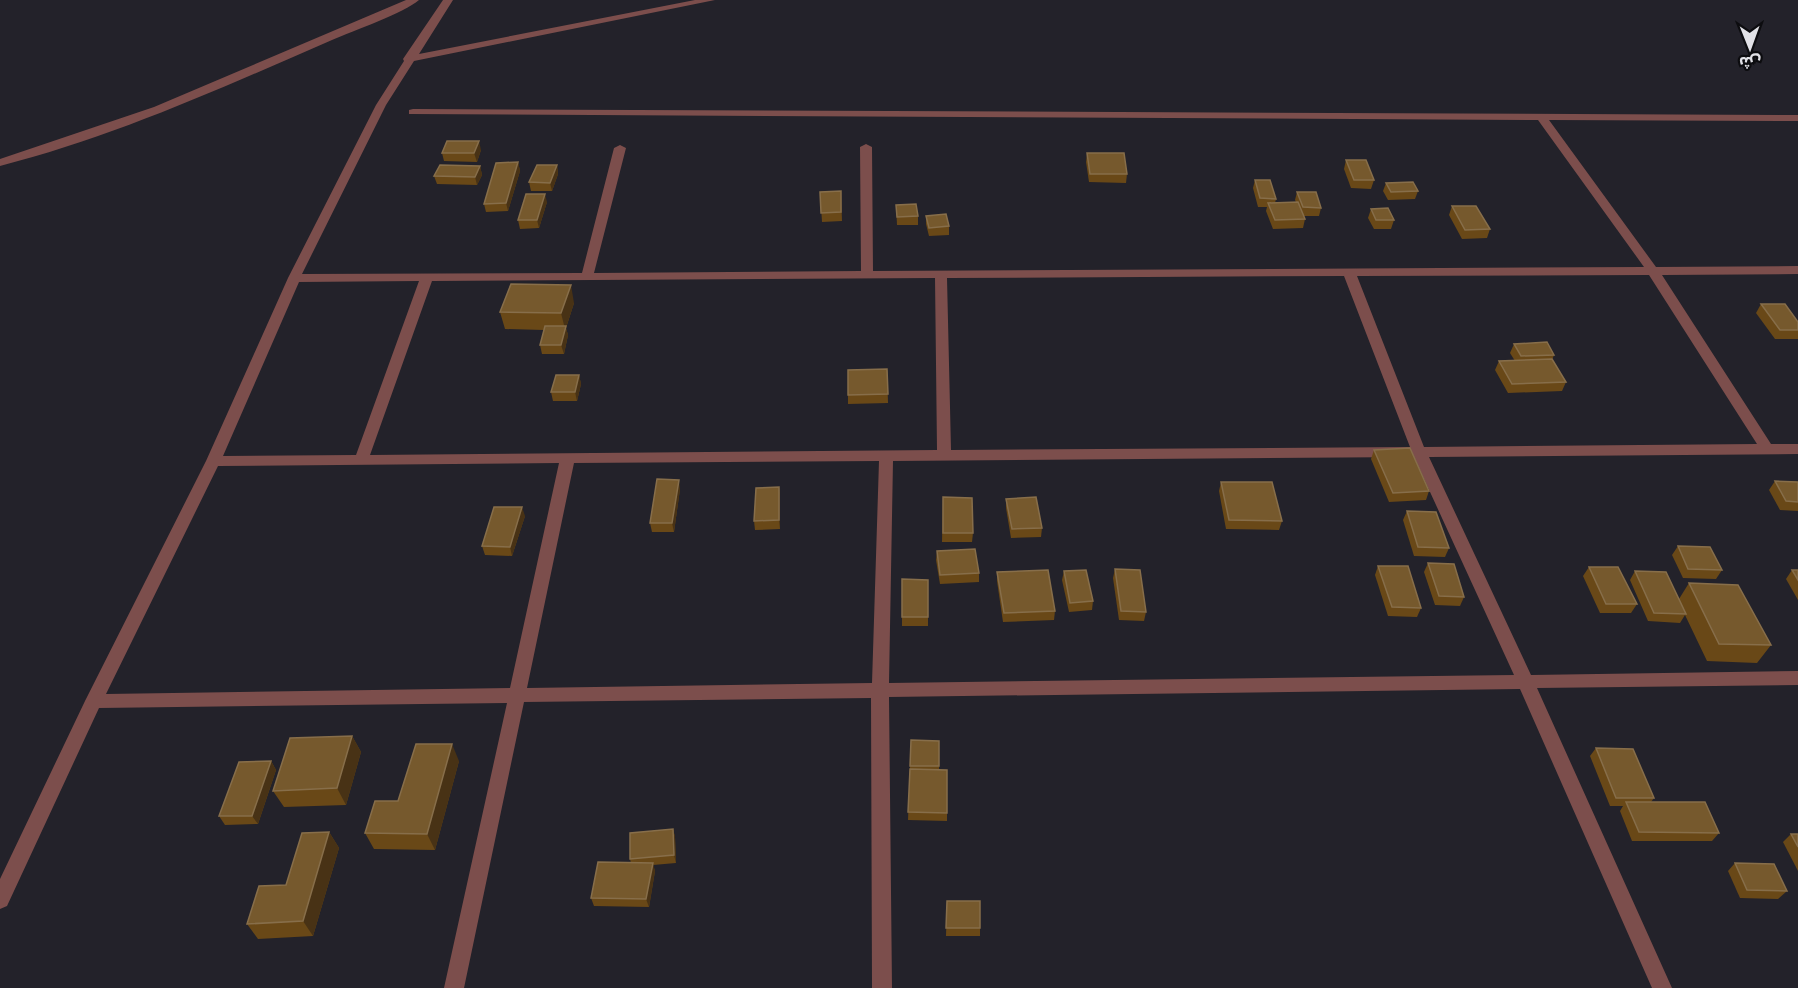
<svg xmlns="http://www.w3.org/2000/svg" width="1798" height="988" viewBox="0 0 1798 988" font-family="Commissioner,'Noto Sans Arabic',sans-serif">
  <rect width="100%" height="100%" fill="#23222a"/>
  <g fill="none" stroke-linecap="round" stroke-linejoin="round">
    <g fill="#7c4e4c" fill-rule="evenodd">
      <path d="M406 0H419C404 13 353 31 332 40 224 87 114 137 0 166V159L154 107Z"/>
      <path d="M443 0H453L419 54 695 0H715L414 61 386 105 302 274 582 273 614 148 620 145 626 148 594 273 861 271 860 147 866 144 872 147 873 271 1644 267 1538 120 409 114V110L413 109 1798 115V121L1549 120 1656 267 1798 266V274L1662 275 1771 444H1798V454L1429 457 1531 675 1798 671V685L1537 688 1672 988H1652L1520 689 889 697 892 988H872L871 698 524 702 464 988H444L507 703 99 708 7 906 0 909V879L85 701 206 461 288 278 376 105 404 61 403 59ZM1649 275 1757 444 1424 447 1357 276ZM1344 276 1410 447 951 450 947 278ZM935 278 937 450 370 455 432 281ZM419 281 356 455 223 456 299 282ZM1414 457 1514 675 889 683 893 461ZM879 461 872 683 527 688 574 463ZM559 463 510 688 106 694 218 466Z"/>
    </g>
  </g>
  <g fill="#694817">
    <polygon points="481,150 477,162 444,161 442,153"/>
    <polygon points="1087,153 1127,174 1126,183 1089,182 1086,162"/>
    <polygon points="1346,160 1374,180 1371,189 1351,188 1344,169"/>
    <polygon points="518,162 520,171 508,211 486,212 484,204"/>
    <polygon points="557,165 558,174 552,191 531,191 529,182"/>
    <polygon points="480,166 482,175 477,185 437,184 434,176"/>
    <polygon points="1255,180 1276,199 1275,203 1296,202 1295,200 1297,192 1321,208 1319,216 1304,216 1305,219 1303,228 1273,229 1266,211 1267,207 1258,207 1253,188"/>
    <polygon points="1386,183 1418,191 1415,199 1388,200 1383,191"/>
    <polygon points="841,191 842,221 822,222 820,192"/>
    <polygon points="547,202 539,228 520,229 518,220"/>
    <polygon points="896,205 918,216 918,225 897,225"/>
    <polygon points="1452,206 1490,229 1487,238 1462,239 1449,215"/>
    <polygon points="1371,209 1394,220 1391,229 1374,229 1368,218"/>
    <polygon points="926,216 949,226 949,235 929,236 926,224"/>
    <polygon points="574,303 566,328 568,335 564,354 542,354 540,345 544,330 505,329 500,312"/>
    <polygon points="1761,304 1798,330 1798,339 1775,339 1756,313"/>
    <polygon points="1514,344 1554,355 1552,360 1566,382 1562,391 1508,393 1495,370 1499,361 1515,361 1510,353"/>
    <polygon points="887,369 888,403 848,404 848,370"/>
    <polygon points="579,375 581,384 577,401 553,401 551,392"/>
    <polygon points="1374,450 1429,491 1426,500 1389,502 1371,459"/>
    <polygon points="1775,481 1798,482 1798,511 1780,510 1769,490"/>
    <polygon points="1221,482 1282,521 1279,530 1226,529 1219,491"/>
    <polygon points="779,487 780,496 780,529 755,530 754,521"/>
    <polygon points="680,489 674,532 652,532 650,523"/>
    <polygon points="943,497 973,533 972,542 942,542"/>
    <polygon points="1006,499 1042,528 1041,537 1011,538 1006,508"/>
    <polygon points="1407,511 1449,548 1445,557 1414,556 1403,520"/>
    <polygon points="525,516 512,556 485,555 482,546"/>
    <polygon points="1678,546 1722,570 1716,579 1683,578 1672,555"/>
    <polygon points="937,551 979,573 979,582 940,584 936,560"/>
    <polygon points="1428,563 1464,597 1460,606 1435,605 1424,572"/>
    <polygon points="1378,566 1421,608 1417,617 1388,616 1375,575"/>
    <polygon points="1589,567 1637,604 1631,613 1600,613 1583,576"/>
    <polygon points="1115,569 1146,612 1144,621 1119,620 1113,578"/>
    <polygon points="1792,570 1798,570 1798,600 1786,579"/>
    <polygon points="1064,571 1093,601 1092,610 1069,612 1062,580"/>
    <polygon points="1635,571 1679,599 1689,583 1771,645 1757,663 1707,661 1685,615 1680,623 1648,621 1630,580"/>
    <polygon points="997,572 1055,611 1054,620 1003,622 997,581"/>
    <polygon points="902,579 928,580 928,626 902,626"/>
    <polygon points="352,736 361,752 346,805 284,807 273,791"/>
    <polygon points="911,740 939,741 939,770 947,813 947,821 908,820"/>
    <polygon points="1596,748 1654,798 1651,802 1719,833 1712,841 1632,841 1620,811 1623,806 1610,806 1590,756"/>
    <polygon points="271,761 276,770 258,824 225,825 219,816"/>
    <polygon points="459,761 435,850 374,849 365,833 398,801"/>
    <polygon points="673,829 675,837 676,863 653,865 655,871 649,907 594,906 591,898 631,863 630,859"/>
    <polygon points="329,832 339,848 313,936 258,939 247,924 286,885"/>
    <polygon points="1791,834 1798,834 1798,871 1783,842"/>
    <polygon points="1735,863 1787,891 1778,899 1740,898 1728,871"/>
    <polygon points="947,901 980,928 980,936 946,936"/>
  </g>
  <g fill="#483215">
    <polygon points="479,141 481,150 477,162 474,153"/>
    <polygon points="518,162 520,171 508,211 506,203"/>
    <polygon points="557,165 558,174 552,191 550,183"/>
    <polygon points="480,166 482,175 477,185 475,177"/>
    <polygon points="545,194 547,202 539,228 537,220"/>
    <polygon points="571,285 574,303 566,328 568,335 564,354 561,345 565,329 561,313"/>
    <polygon points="579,375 581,384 577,401 575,392"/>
    <polygon points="679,480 680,489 674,532 672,523"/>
    <polygon points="779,487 780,496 780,529 779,520"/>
    <polygon points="522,507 525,516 512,556 510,547"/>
    <polygon points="352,736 361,752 346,805 337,788"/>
    <polygon points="452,744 459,761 435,850 427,834"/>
    <polygon points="271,761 276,770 258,824 252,816"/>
    <polygon points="673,829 675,837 676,863 674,855"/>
    <polygon points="329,832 339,848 313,936 303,921"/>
    <polygon points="653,863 655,871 649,907 646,899"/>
  </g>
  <g fill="#76592d" stroke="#876e4a" stroke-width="1.5">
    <polygon points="447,141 479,141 474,153 442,153"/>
    <polygon points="1087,153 1124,153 1127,174 1090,174"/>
    <polygon points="1346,160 1366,160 1374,180 1354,180"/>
    <polygon points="518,162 506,203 484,204 496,163"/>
    <polygon points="440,165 480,166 475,177 434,176"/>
    <polygon points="537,165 557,165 550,183 529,182"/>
    <polygon points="1255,180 1270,180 1276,199 1260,198"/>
    <polygon points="1413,182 1418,191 1391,192 1386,183"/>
    <polygon points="841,191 841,212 821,213 820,192"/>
    <polygon points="1297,192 1316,192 1321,208 1303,207"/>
    <polygon points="526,194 545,194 537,220 518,220"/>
    <polygon points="1298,202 1305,219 1275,220 1268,203"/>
    <polygon points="916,204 918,216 897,217 896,205"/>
    <polygon points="1452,206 1476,206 1490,229 1465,230"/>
    <polygon points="1388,208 1394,220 1376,220 1371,209"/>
    <polygon points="946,214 949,226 929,228 926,216"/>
    <polygon points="511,284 571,285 561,313 500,312"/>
    <polygon points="1761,304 1785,304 1798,322 1798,330 1780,330"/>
    <polygon points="545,326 566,326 561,345 540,345"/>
    <polygon points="1547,342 1554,355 1521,356 1514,344"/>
    <polygon points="1552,359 1566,382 1512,384 1499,361"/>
    <polygon points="887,369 888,394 848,395 848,370"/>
    <polygon points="556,375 579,375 575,392 551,392"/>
    <polygon points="1410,448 1429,491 1393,493 1374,450"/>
    <polygon points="657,479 679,480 672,523 650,523"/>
    <polygon points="1775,481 1798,482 1798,502 1786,501"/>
    <polygon points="1221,482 1272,482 1282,521 1229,520"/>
    <polygon points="779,487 779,520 754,521 756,488"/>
    <polygon points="943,497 972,498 973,533 943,533"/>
    <polygon points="1036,497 1042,528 1012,529 1006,499"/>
    <polygon points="494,507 522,507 510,547 482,546"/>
    <polygon points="1407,511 1436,512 1449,548 1418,547"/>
    <polygon points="1678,546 1710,547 1722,570 1688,569"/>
    <polygon points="975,549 979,573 940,575 937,551"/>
    <polygon points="1428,563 1454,564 1464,597 1439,596"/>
    <polygon points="1378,566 1408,566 1421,608 1392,607"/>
    <polygon points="1589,567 1618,567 1637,604 1606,604"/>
    <polygon points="1115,569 1140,570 1146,612 1121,611"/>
    <polygon points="1048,570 1055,611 1004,613 997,572"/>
    <polygon points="1086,570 1093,601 1070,603 1064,571"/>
    <polygon points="1792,570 1798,570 1798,580"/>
    <polygon points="1635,571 1666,572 1686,614 1654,613"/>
    <polygon points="902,579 928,580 928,617 902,617"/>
    <polygon points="1689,583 1738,585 1771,645 1719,644"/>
    <polygon points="352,736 337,788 273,791 290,738"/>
    <polygon points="911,740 939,741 939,766 910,766"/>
    <polygon points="416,744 452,744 427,834 365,833 375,801 398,801"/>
    <polygon points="1596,748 1633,749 1654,798 1616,798"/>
    <polygon points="271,761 252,816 219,816 239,762"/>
    <polygon points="910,769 947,770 947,813 908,812"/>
    <polygon points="1626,802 1705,802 1719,833 1639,832"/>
    <polygon points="673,829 674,855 630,859 630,833"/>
    <polygon points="329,832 303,921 247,924 259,886 286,885 302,833"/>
    <polygon points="1791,834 1798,834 1798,847"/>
    <polygon points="598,862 653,863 646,899 591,898"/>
    <polygon points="1735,863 1774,864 1787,891 1747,890"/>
    <polygon points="947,901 980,901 980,928 946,928"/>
  </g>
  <g transform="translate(1750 48) rotate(179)" stroke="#0c0c0f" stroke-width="4.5" paint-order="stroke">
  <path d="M0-4.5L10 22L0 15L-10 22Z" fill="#e1e1e6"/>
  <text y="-9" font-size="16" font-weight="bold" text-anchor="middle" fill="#e1e1e6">ش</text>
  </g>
</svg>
